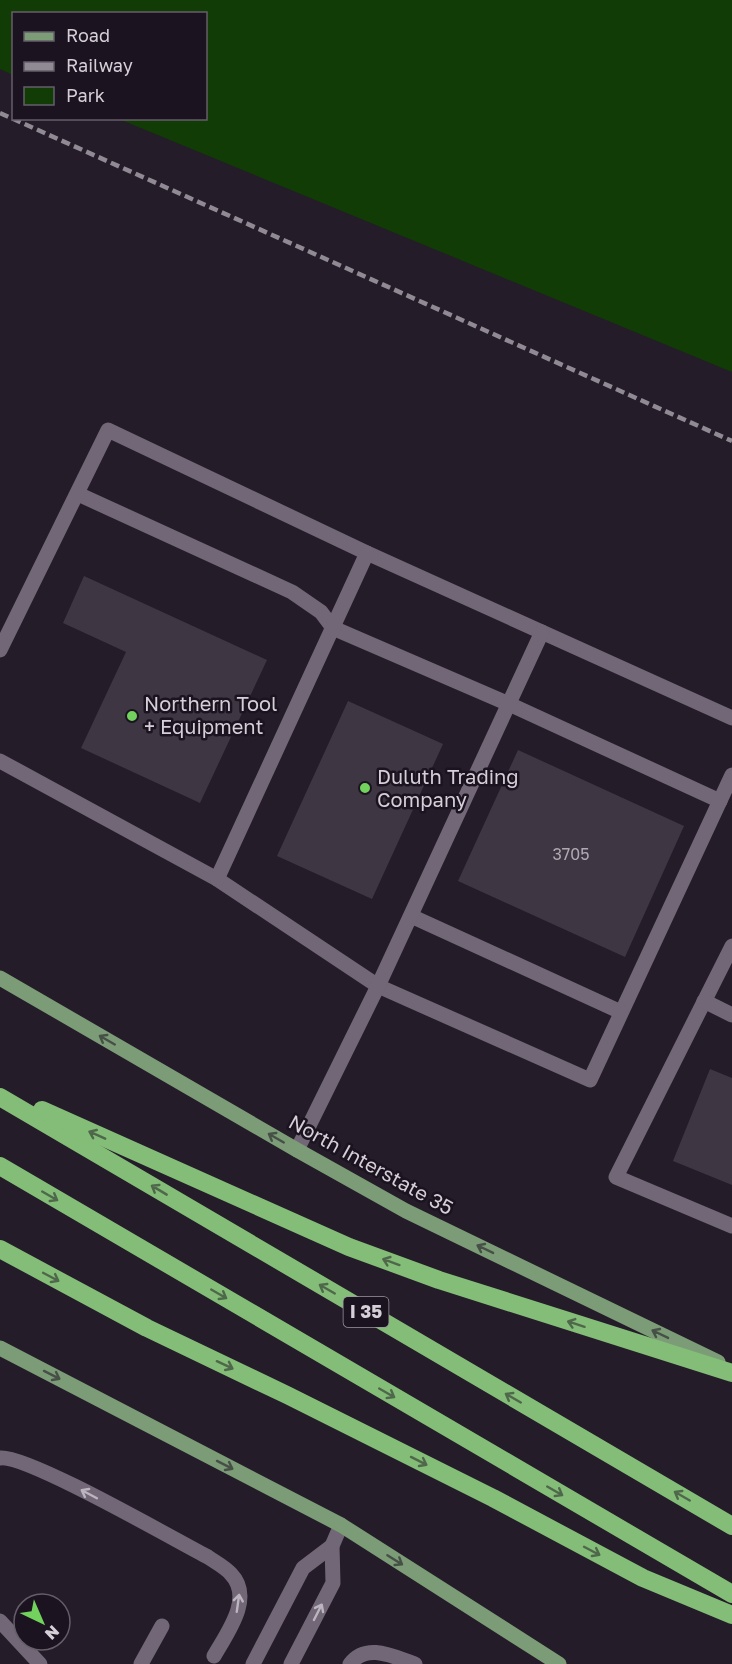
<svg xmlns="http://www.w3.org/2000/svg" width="732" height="1664" viewBox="0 0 732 1664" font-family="'Golos Text',sans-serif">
  <rect width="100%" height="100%" fill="#241c28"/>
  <polygon fill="#113c06" points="0,0 732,0 732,372 119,119 206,118 206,14 14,14 13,75 0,69"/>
  <g fill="#3f3643">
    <polygon points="84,576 267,660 200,803 81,748 126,652 63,623"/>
    <polygon points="348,701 443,744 372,899 277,856"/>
    <polygon points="518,750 684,826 625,957 458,881"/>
    <polygon points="710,1069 732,1078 732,1185 673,1161"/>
  </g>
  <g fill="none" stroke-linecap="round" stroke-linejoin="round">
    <g stroke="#716776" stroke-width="15">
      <polyline points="78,494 292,592 321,612 333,628 509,704 720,801"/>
      <polyline points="0,650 108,430 367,553 732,718"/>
      <polyline points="0,761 217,879 378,986 590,1080 732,775"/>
      <polyline points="217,879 367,553"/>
      <polyline points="411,916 621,1012"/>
      <polyline points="732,946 616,1177 732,1226"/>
      <polyline points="704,1001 732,1015"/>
      <polyline points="297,1150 378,986 542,632"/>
      <path d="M0 1458C26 1454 175 1540 208 1557 215 1562 225 1567 231 1574 254 1598 227 1633 214 1656"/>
      <polyline points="0,1621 40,1664"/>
      <polyline points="141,1664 162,1626"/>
      <polyline points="253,1664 303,1568 332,1546"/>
      <polyline points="291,1664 333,1583 332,1546 341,1525"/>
      <path d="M350 1664C367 1642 394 1657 415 1664"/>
    </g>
    <g stroke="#7c9b77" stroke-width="15">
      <polyline points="0,978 297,1150 406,1211 718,1362"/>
      <polyline points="0,1348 341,1525 559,1664"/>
    </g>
    <g stroke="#83bd77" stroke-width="18">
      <polyline points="0,1097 732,1526"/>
      <polyline points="42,1110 349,1247 439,1280 732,1373"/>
      <polyline points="0,1166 732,1594"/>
      <polyline points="0,1249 147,1328 287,1395 493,1498 643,1578 732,1615"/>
    </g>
    <polyline stroke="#908a94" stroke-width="4.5" stroke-dasharray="9 4.5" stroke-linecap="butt" points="0,113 732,441"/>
  </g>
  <defs><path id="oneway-shaft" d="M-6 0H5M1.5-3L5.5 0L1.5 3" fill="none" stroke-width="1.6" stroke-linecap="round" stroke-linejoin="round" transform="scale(1.5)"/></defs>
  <g stroke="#475047">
    <use href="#oneway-shaft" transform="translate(107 1040) rotate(-150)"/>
    <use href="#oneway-shaft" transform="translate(276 1138) rotate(-150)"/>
    <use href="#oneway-shaft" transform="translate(485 1249) rotate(-154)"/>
    <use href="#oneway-shaft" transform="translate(660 1334) rotate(-154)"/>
    <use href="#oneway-shaft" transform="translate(52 1375) rotate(27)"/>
    <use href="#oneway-shaft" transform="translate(225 1465) rotate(27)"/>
    <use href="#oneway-shaft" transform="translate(395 1560) rotate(32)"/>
  </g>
  <g stroke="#4f684b">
    <use href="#oneway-shaft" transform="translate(97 1135) rotate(-156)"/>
    <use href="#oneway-shaft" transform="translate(159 1190) rotate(-149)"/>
    <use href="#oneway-shaft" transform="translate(50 1196) rotate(30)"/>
    <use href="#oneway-shaft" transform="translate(391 1262) rotate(-160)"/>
    <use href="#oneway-shaft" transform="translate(51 1277) rotate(28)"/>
    <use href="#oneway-shaft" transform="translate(327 1289) rotate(-150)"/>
    <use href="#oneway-shaft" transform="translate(219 1294) rotate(30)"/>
    <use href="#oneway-shaft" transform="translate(576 1324) rotate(-162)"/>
    <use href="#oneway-shaft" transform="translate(225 1365) rotate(25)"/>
    <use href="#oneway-shaft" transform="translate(387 1393) rotate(30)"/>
    <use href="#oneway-shaft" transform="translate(513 1398) rotate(-150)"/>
    <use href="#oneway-shaft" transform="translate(419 1461) rotate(27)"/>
    <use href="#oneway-shaft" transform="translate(555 1491) rotate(30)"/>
    <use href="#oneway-shaft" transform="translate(682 1496) rotate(-150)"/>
    <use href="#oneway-shaft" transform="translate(592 1551) rotate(28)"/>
  </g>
  <g stroke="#bcb5c0">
    <use href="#oneway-shaft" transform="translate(89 1494) rotate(-152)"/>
    <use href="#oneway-shaft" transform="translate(238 1603) rotate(-82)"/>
    <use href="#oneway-shaft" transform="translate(318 1612) rotate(-63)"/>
  </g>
  <g fill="#72d25d" stroke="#1b131f" stroke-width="2">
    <circle cx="132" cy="716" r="6"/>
    <circle cx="365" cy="788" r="6"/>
  </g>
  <g text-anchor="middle" stroke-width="5" stroke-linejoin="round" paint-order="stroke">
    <g font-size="16" fill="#b0a9b3">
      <text x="571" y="860">3705</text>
    </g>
    <rect fill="#1b131f" stroke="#9d97a0" stroke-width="1.5" x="343.5" y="1297" width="45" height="30" rx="4.5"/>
    <g font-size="18" font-weight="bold" fill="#d5cfd8">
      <text x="366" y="1318">I 35</text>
    </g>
    <g font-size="20" fill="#d5cfd8" stroke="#1b131f" text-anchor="start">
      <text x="144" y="711">Northern Tool<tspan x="144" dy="23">+ Equipment</tspan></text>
      <text x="377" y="784">Duluth Trading<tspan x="377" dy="23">Company</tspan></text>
    </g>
    <g font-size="20" fill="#d5cfd8" stroke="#1b131f">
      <text transform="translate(371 1165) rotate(29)" y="7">North Interstate 35</text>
    </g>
  </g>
  <rect x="12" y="12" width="195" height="108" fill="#1b131f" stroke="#655e69" stroke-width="1.5"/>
  <rect x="24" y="32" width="30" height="9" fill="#7c9b77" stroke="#655e69" stroke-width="1.5"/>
  <text x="66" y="42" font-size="18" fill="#d5cfd8">Road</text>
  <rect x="24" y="62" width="30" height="9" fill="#908a94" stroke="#655e69" stroke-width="1.5"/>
  <text x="66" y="72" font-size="18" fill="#d5cfd8">Railway</text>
  <rect x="24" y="87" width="30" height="18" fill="#113c06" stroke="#655e69" stroke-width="1.5"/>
  <text x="66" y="102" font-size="18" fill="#d5cfd8">Park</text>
  <g transform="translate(42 1622) rotate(136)"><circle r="28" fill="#1b131f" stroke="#655e69" stroke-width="1.5"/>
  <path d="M0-4.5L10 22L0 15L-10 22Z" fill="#72d25d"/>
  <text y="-9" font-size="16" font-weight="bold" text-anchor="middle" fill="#d5cfd8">N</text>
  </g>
</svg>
